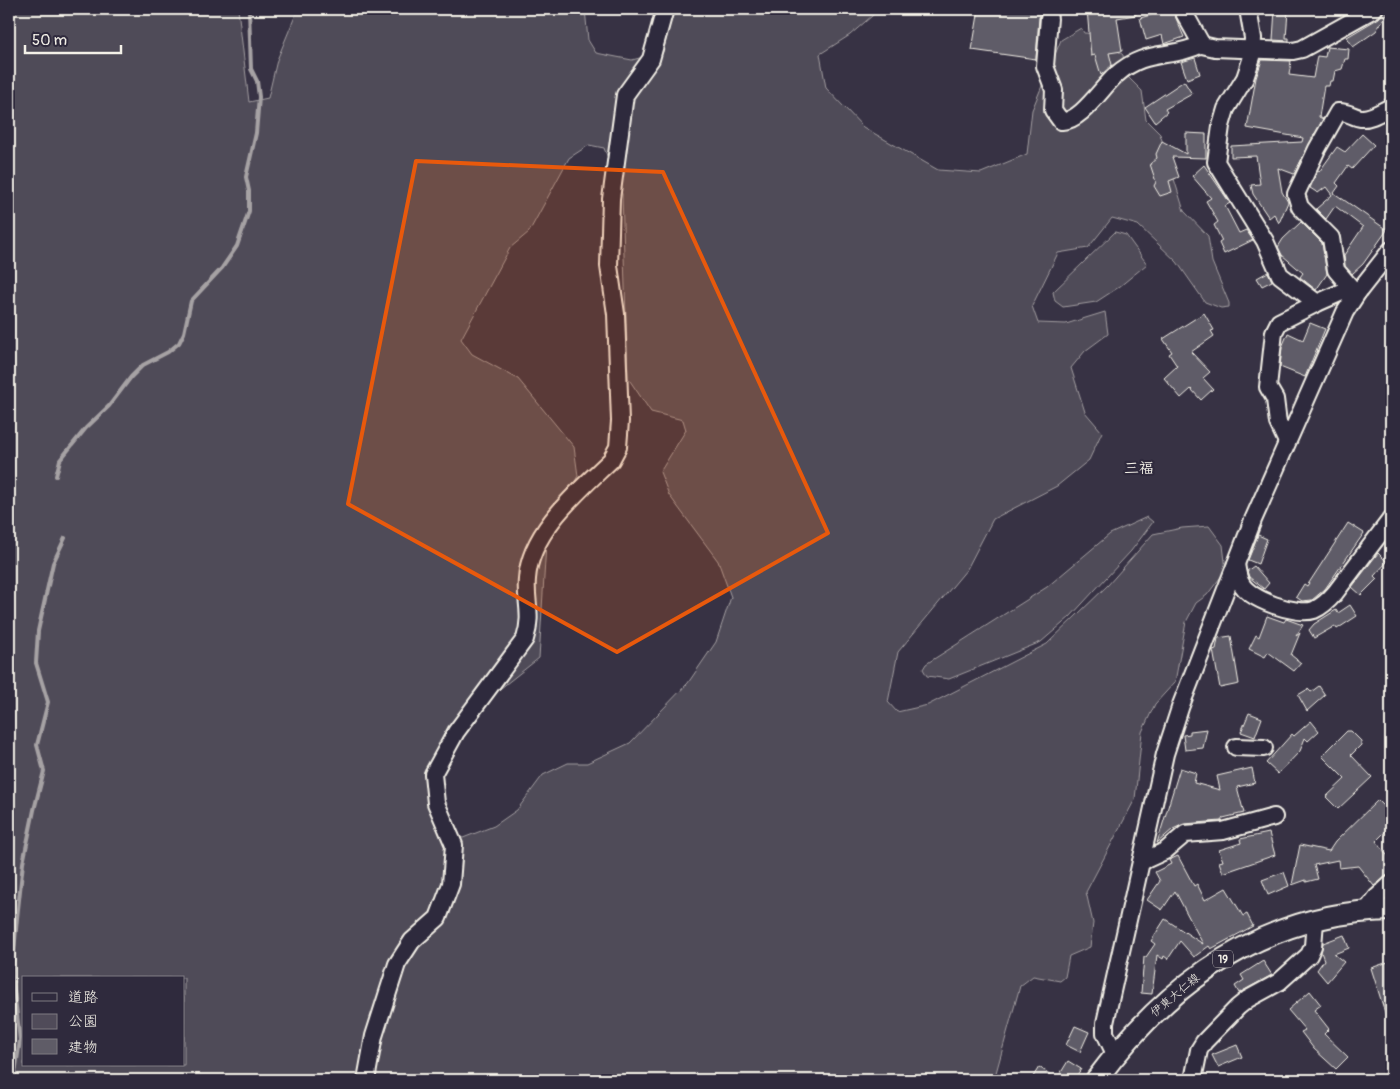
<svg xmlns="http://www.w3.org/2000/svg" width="1400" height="1089" viewBox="0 0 1400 1089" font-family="Pangolin,'Klee One',sans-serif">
  <rect width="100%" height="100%" fill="#373244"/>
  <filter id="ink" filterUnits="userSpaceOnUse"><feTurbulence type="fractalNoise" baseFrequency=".02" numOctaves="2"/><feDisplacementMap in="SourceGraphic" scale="10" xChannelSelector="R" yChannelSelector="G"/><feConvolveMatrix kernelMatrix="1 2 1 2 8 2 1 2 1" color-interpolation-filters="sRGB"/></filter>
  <g filter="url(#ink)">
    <g fill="#504b59" stroke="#a29ea0" fill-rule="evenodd">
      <path d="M9 9H238L249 102 268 98 277 60 298 9H585L588 40 596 53 632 60 663 52 674 9H880L850 35 820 54 826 88 863 127 938 170 981 173 1027 154 1032 110 1061 40 1081 28 1084 33 1098 34 1123 55 1125 74 1142 91 1146 120 1160 134 1184 211 1208 236 1212 262 1229 303V307L1221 308 1205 302 1177 262 1138 225 1112 218 1088 248 1058 253 1032 306 1038 323 1066 324 1105 312 1108 334 1085 351 1071 368 1085 412 1102 432 1089 460 1057 486 993 519 967 569 898 652 888 702 897 712 928 705 1047 644 1108 585 1153 534 1182 528 1209 526 1223 545 1226 570 1207 595 1196 603 1186 622 1175 682 1155 704 1142 732 1135 799 1086 892 1093 923 1090 947 1069 956 1065 977 1060 981 1033 976 1020 986 994 1080H9ZM589 145 604 148 622 194 628 378 651 412 683 420 686 430 660 472 669 495 718 561 731 597 716 642 688 683 630 743 587 763H568L543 775 517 810 494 826 463 838 449 834 431 805 435 752 453 726 539 658 547 528 578 476 574 447 518 379 472 354 461 339 510 248 529 232 569 158ZM24 978H184V1065H24Z"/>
      <polygon points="1115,232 1126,235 1147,264 1119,287 1096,302 1063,307 1055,301 1053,292"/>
      <polygon points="1147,517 1153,522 1131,551 1070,617 1041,642 949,679 927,676 923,669 926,664 1047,587 1110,534"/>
    </g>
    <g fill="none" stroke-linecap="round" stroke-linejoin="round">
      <g stroke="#a6a2a4" stroke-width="4">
        <polyline points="56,476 60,460 86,428 109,406 131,377 143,365 168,352 179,343 184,333 191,301 222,268 237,246 249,211 249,191 246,177 256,133 259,97 257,81 251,69 249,9"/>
        <polyline points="14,1080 20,1040 12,974 17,918 23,863 34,810 44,771 37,745 48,702 36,663 38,631 53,563 65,538"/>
      </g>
    </g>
    <g fill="#5f5c67" stroke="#f4f1e8">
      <polygon points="979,9 1045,9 1039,17 1036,59 972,50"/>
      <polygon points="1087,9 1136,9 1136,15 1117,18 1122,51 1109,53 1112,65 1101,75 1095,55 1091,56"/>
      <polygon points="1172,9 1184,37 1164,44 1162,35 1146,40 1140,18"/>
      <polygon points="1275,9 1286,9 1288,11 1286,38 1289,38 1289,41 1273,40"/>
      <polygon points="1386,9 1390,9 1376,31 1353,47 1347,37 1379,18"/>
      <polygon points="1327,47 1349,49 1348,59 1345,59 1342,69 1335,71 1333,81 1330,81 1329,86 1324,86 1319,117 1323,119 1294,174 1278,168 1282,192 1288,202 1279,223 1274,214 1269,218 1253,194 1251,185 1260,184 1256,156 1231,157 1231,146 1302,142 1303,138 1247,128 1256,78 1262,60 1291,61 1289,75 1313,78 1317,56 1325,57"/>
      <polygon points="1195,58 1200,74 1187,79 1181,62"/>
      <polygon points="1184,81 1192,94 1165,109 1167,112 1155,122 1145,107"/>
      <polygon points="1186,133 1206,134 1206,158 1172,157 1179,177 1169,181 1172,192 1160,196 1154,186 1156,182 1150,164 1157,158 1156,154 1162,141 1186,154"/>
      <polygon points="1362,134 1374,145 1352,169 1348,166 1336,183 1339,186 1334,193 1387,230 1363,264 1352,274 1345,266 1344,255 1363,227 1335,206 1326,219 1316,209 1332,195 1326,187 1318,193 1310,188 1318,170 1319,172 1337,147 1345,152"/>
      <polygon points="1204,165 1230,203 1225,206 1239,233 1246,230 1253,240 1224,254 1219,243 1222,241 1214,225 1218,222 1206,201 1211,198 1192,176"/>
      <polygon points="1301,222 1322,243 1327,274 1316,290 1300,277 1303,273 1282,255 1278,247 1283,239"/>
      <polygon points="1268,272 1272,281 1262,286 1257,278"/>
      <polygon points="1204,313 1214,330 1211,331 1214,336 1191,352 1210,372 1203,378 1213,389 1201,400 1191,389 1181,398 1164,378 1177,366 1169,354 1172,352 1163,339"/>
      <polygon points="1310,323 1325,329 1305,377 1280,367 1282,347 1288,333 1303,340"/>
      <polygon points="1348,523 1364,533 1325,589 1312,600 1302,601 1296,597 1304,584 1307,586"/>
      <polygon points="1258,535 1267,539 1258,564 1248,560"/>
      <polygon points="1378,553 1387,562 1374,576 1377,579 1361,595 1352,587"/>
      <polygon points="1254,566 1269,583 1264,589 1249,577 1247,571"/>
      <polygon points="1350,605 1357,616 1337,629 1335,626 1314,638 1309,630 1314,624 1336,610 1338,613"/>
      <polygon points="1267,616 1284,622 1286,619 1303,625 1296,636 1300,633 1291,655 1301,663 1294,671 1268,652 1265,657 1249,649 1256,635 1259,637"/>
      <polygon points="1231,636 1239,684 1220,688 1213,650 1216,649 1218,638"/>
      <polygon points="1319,686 1325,695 1307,711 1298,695 1308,689 1311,692"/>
      <polygon points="1249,713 1262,718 1255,737 1241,732"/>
      <polygon points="1311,721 1319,731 1308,741 1305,738 1300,751 1278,774 1266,763 1292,734 1294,736"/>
      <polygon points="1207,729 1203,748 1185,750 1183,735 1190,734 1190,731"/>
      <polygon points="1347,731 1351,731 1361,741 1361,745 1351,755 1372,777 1338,809 1326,797 1345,779 1322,756"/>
      <polygon points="1180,768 1196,773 1194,783 1220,790 1217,776 1252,768 1255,783 1237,787 1244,813 1223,818 1221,821 1184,824 1173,829 1157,843"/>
      <polygon points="1378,800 1391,813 1391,826 1376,841 1391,860 1391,873 1374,886 1358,866 1339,868 1338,860 1314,865 1318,879 1306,882 1306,880 1292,885 1300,845 1329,851 1335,842"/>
      <polygon points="1269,833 1275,855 1223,873 1219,862 1223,861 1219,850 1241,843 1240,839"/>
      <polygon points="1178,856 1194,886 1197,884 1205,900 1226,888 1243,916 1247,914 1253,926 1211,949 1209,946 1194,957 1180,941 1168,959 1164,956 1163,959 1157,955 1152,994 1141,993 1144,957 1146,957 1155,944 1151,941 1165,919 1203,944 1175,891 1162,910 1147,900 1160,881 1155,872 1171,864 1169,860"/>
      <polygon points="1284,872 1289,886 1268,895 1262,880"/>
      <polygon points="1344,935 1349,948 1334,954 1344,962 1327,982 1317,970 1324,960 1321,952 1323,943"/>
      <polygon points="1263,961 1272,975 1239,993 1235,986 1244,980 1241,975"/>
      <polygon points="1391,961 1391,1024 1389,1025 1371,968"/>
      <polygon points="1310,991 1321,1005 1314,1010 1329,1029 1324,1034 1348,1057 1336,1069 1314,1049 1301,1032 1305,1030 1288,1010"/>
      <polygon points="1075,1026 1089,1032 1080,1052 1066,1045"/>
      <polygon points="1237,1045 1242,1057 1218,1067 1212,1055"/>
      <polygon points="1068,1061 1081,1069 1074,1080 1031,1080 1039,1067 1057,1079"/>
    </g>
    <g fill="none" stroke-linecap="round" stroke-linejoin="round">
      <g stroke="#f4f1e8" stroke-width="20">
        <g id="minor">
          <polyline points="1182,9 1202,45 1215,48 1293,51 1302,49 1374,9"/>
          <polyline points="1248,9 1253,38 1252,57 1245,78 1226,109 1221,126 1216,162 1265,241 1280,275 1317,303 1342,292 1358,292"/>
          <path d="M1049 18 1045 66 1054 90 1053 110 1061 121C1080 123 1102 87 1116 75 1146 48 1169 60 1202 44"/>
          <path d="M1353 290 1336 270 1331 238 1300 207 1296 194 1317 149 1338 112C1347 111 1353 117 1361 118 1371 119 1382 111 1391 107"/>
          <polyline points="1287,442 1278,423 1275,399 1268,387 1274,332 1279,322 1317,303"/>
          <path d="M1236 564C1237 570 1238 578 1241 583 1249 600 1297 616 1314 610 1323 606 1329 600 1335 593L1391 519"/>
          <polyline points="1236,747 1264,748"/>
          <polyline points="1141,862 1165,851 1185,834 1223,831 1274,817"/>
          <polyline points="1367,910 1377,897 1391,884"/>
          <polyline points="1115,1054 1105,1033 1105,1023 1165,754 1181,705 1253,520 1345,312 1358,292 1391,250"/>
          <path d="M366 1080 374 1036 397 964 412 941 438 918 451 884 454 845 436 803 433 774 456 732 525 639C533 614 525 602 527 579 530 531 579 491 611 460L618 447 620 421 616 314 609 266 611 199 625 95 651 59 665 9"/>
          <polyline points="1193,1080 1199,1050 1204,1042 1238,1007 1248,999 1279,982 1309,955 1313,946 1315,921"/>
        </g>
      </g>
      <g stroke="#f4f1e8" stroke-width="24">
        <path id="major" d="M1096 1080C1169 982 1264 912 1391 910"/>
      </g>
      <use href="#minor" stroke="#2f2a3d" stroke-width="16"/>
      <use href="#major" stroke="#2f2a3d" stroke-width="20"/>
    </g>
  </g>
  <path fill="#e8590c" fill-opacity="0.2" stroke="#e8590c" stroke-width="4" stroke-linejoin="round" d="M416 161 663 172 828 533 617 652 348 504Z"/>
  <g text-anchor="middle" stroke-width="4.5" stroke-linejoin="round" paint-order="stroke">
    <rect fill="#2f2a3d" stroke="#b9b5b5" stroke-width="1" x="1213" y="950.5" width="20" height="17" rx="4"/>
    <g font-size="11" font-weight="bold" fill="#f4f1e8">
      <text x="1223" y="963">19</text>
    </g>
    <g font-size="12" fill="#f4f1e8" stroke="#2f2a3d">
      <text transform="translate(1175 995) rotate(-40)" y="4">伊東大仁線</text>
    </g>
    <g font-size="15" font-weight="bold" fill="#f4f1e8" stroke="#2f2a3d">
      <text x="1139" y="473">三福</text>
    </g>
  </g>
  <rect width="1400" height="1089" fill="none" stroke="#2f2a3d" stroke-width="30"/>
  <rect x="15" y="15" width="1370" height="1059" fill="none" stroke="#f4f1e8" stroke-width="2" filter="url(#ink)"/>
  <rect x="22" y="976" width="162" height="90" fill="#2f2a3d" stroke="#7e7a81"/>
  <rect x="32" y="993" width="25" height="8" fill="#2f2a3d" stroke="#7e7a81"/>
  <text x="68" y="1002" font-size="15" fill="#f4f1e8">道路</text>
  <rect x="32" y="1014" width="25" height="15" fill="#504b59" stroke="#7e7a81"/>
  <text x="68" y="1026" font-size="15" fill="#f4f1e8">公園</text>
  <rect x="32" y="1039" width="25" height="15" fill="#5f5c67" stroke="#7e7a81"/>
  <text x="68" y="1052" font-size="15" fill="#f4f1e8">建物</text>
  <path d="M25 45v8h96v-8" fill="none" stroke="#f4f1e8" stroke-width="2.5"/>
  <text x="32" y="45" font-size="15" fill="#f4f1e8" stroke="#2f2a3d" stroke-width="4" paint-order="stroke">50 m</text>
</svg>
